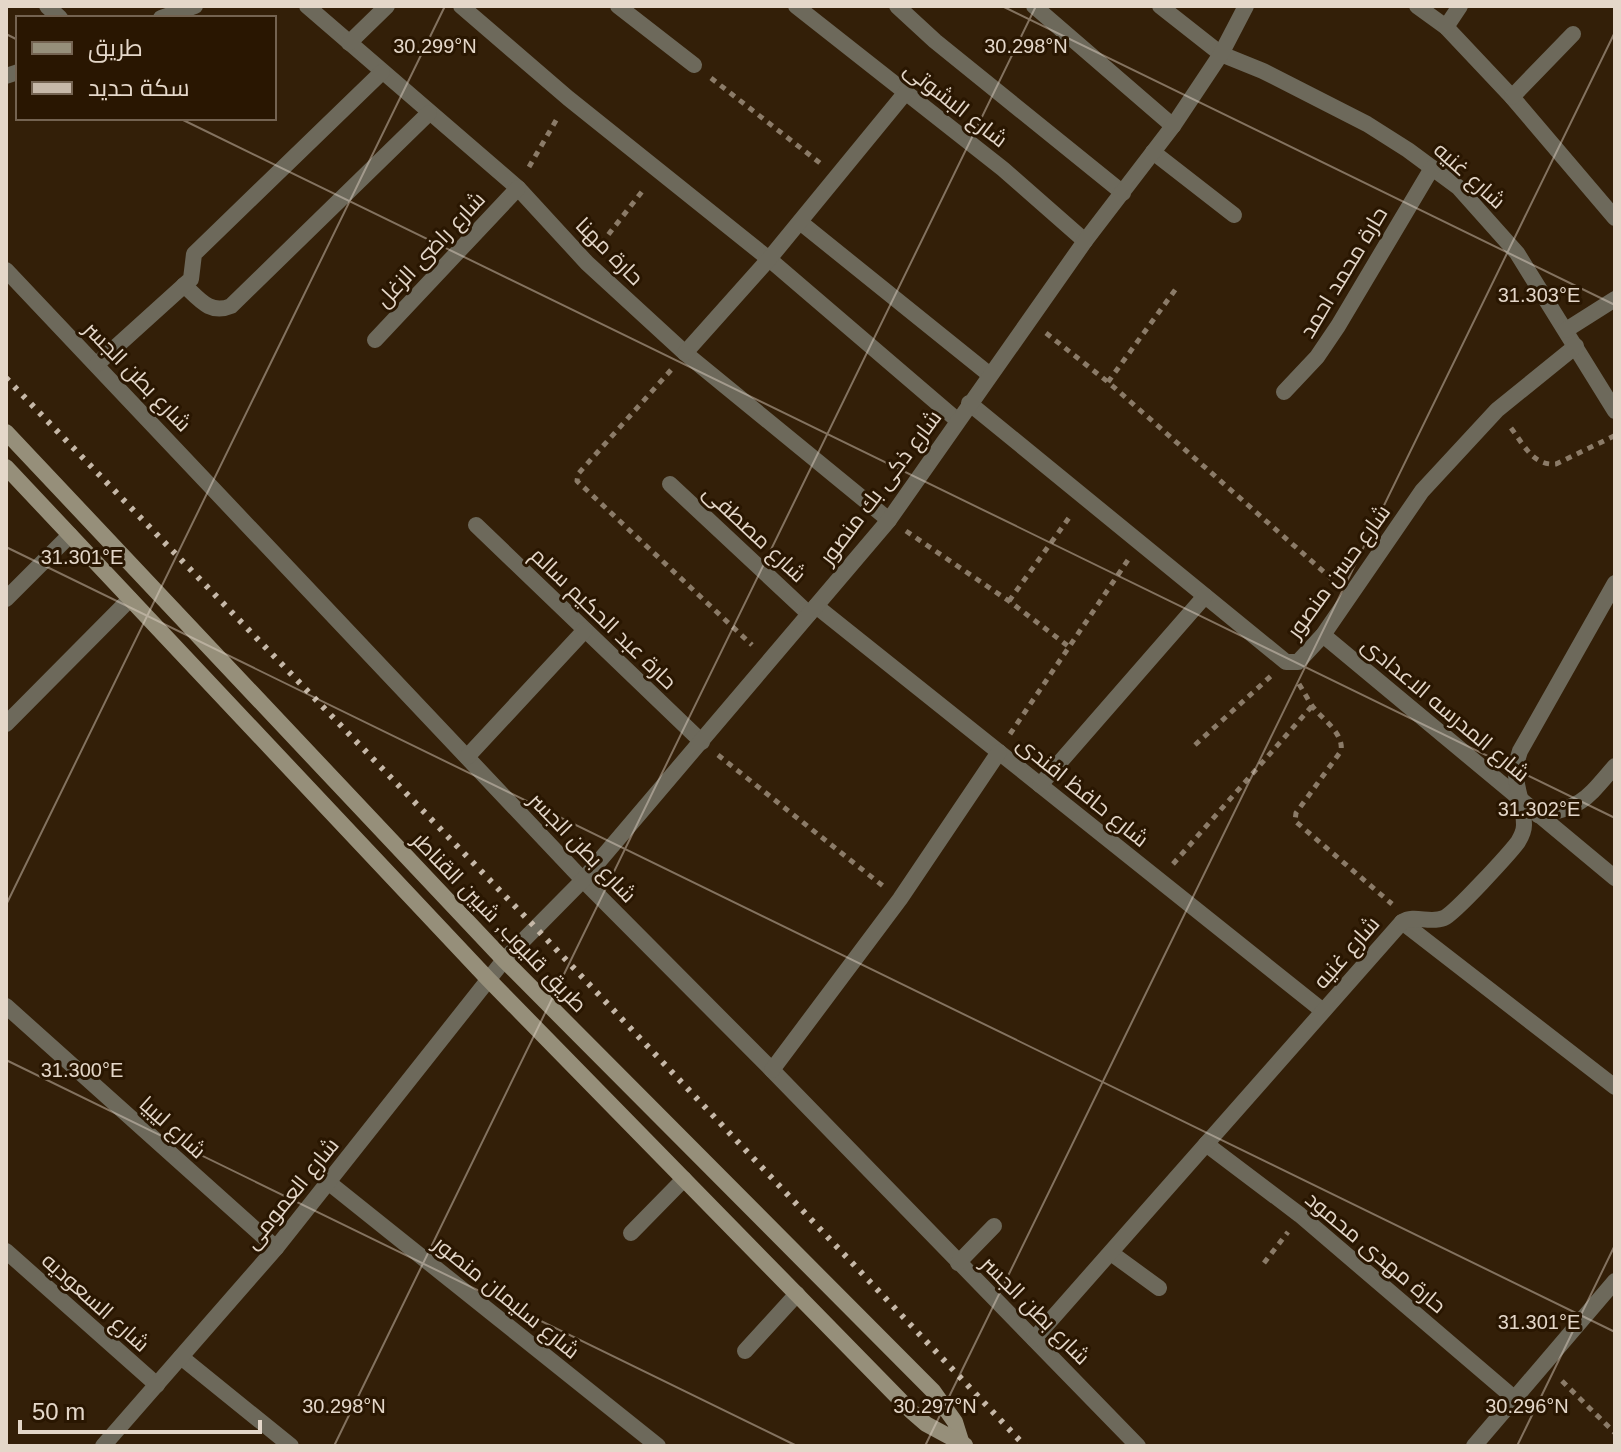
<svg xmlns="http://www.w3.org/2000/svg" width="1621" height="1452" viewBox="0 0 1621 1452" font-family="Helvetica,Cairo,sans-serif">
  <rect width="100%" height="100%" fill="#331f08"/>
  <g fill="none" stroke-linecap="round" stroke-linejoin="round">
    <g stroke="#8b7b68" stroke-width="5" stroke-dasharray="6 6" stroke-linecap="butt">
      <polyline points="711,78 820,163"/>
      <polyline points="529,167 558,117"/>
      <polyline points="601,244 644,189"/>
      <polyline points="1046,333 1108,382 1332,579"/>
      <polyline points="671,370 578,474 577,481 752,645"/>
      <polyline points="1108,382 1178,286"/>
      <path d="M1511 428C1524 445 1533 466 1556 464L1614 436"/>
      <polyline points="906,531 1009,601 1068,646"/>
      <polyline points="1009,601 1071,515"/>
      <path d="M1299 684C1304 692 1308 700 1313 707 1323 720 1344 733 1341 751L1296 813 1295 821 1392 904"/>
      <polyline points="1010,734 1128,560"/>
      <polyline points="1195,745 1271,676"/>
      <polyline points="718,755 883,886"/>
      <polyline points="1173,864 1312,706"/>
      <polyline points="1264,1263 1288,1232"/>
      <polyline points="1562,1381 1615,1433"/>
    </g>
    <g stroke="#6d695b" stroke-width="16">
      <polyline points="47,6 60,18"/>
      <polyline points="307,6 518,188 587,263 685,353 889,520"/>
      <polyline points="461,6 568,98 769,259 957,420"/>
      <polyline points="618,6 694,65"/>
      <polyline points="796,6 1003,169 1085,241"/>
      <polyline points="897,6 935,41 1123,193"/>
      <polyline points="1034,6 1173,126"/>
      <polyline points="1160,6 1221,54 1263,71 1367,124 1408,150 1458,187 1517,253 1615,411"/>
      <polyline points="1417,6 1446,27 1512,97 1615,218"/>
      <polyline points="161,18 195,6"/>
      <polyline points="1446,27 1460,6"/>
      <polyline points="349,43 387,6"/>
      <polyline points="6,76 18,72"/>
      <polyline points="1512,97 1573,34"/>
      <polyline points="1153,152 1234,215"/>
      <polyline points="800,222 990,375"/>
      <polyline points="6,270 583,880 772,1070 1138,1446"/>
      <path d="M184 285C199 299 210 315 231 306L429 113"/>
      <polyline points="1566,330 1615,299"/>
      <polyline points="375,340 518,188"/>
      <polyline points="685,353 769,259 906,92"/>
      <polyline points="97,364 191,279 194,254 382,72"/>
      <polyline points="1284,392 1317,357 1338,326 1432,168"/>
      <polyline points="969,403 1286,662 1298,662 1323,635 1422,491 1497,410 1576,346"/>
      <polyline points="670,484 809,614"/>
      <polyline points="476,525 702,742"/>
      <polyline points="6,599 70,535"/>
      <polyline points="816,606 1323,1011"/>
      <polyline points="1323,635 1615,878"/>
      <polyline points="6,724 130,599"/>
      <polyline points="467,757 585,630"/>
      <polyline points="1040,785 1205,596"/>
      <path d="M1538 815C1583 808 1587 798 1615 766"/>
      <polyline points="1402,922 1615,1087"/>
      <polyline points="6,1006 276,1248"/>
      <polyline points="772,1070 900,899 999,752"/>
      <polyline points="1206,1144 1300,1215 1514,1398"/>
      <polyline points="328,1182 658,1446"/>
      <polyline points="631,1233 684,1179"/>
      <polyline points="6,1251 157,1385"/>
      <polyline points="1111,1253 1159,1288"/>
      <polyline points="958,1263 994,1226"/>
      <path d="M1034 1339 1402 922C1415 914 1429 924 1444 918 1455 913 1509 854 1518 842 1521 837 1524 831 1524 825 1524 796 1509 782 1520 751L1615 583"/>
      <polyline points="745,1351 797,1294"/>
      <polyline points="181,1357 291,1446"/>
      <polyline points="103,1446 276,1248 504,960 583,880 889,520 1085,241 1173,126 1221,54 1246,6"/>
      <polyline points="1474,1446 1615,1281"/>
    </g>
    <g stroke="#968f7a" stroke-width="16">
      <polyline points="6,432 504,960 933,1391 955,1422 961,1441"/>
      <polyline points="6,467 488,979 911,1411 926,1424 965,1445"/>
    </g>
    <polyline stroke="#c6b8a8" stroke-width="6" stroke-dasharray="4 8" stroke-linecap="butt" points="6,378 535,927 1025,1446"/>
  </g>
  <path fill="none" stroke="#e4d7c9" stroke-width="2" stroke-opacity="0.45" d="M1002 6 1615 305M6 34 18 40M179 118 1615 818M6 547 1615 1332M6 905 445 6M6 1060 797 1446M334 1446 1036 6M925 1446 1615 32M1517 1446 1615 1245"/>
  <g text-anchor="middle" stroke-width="6" stroke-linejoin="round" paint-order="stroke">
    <g font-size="22" fill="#e4d7c9" stroke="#291601">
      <text transform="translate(956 104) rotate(38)" y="8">شارع البشوتى</text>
      <text transform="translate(1470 175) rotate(42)" y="8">شارع غنيه</text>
      <text transform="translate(430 249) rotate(-47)" y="8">شارع راضى الزغل</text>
      <text transform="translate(610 251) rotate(45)" y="8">حارة مهنا</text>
      <text transform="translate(1343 272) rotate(-59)" y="8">حارة محمد احمد</text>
      <text transform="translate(138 376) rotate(46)" y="8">شارع بطن الجسر</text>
      <text transform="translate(880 487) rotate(-53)" y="8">شارع ذكى بك منصور</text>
      <text transform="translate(755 533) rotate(43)" y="8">شارع مصطفى</text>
      <text transform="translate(1338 571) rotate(-54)" y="8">شارع حسن منصور</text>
      <text transform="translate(604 618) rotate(44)" y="8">حارة عبد الحكيم سالم</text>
      <text transform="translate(1446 709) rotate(40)" y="8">شارع المدرسه الاعدادى</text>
      <text transform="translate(1083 791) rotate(39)" y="8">شارع حافظ افندى</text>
      <text transform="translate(583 847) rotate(46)" y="8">شارع بطن الجسر</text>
      <text transform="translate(500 922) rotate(46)" y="8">طريق قليوب, شبين القناطر</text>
      <text transform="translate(1346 952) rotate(-49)" y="8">شارع غنيه</text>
      <text transform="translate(173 1127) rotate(42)" y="8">شارع ليبيا</text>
      <text transform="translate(291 1193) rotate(-51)" y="8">شارع العمومى</text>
      <text transform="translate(1376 1252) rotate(40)" y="8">حارة مهدى محمود</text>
      <text transform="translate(507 1297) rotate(39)" y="8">شارع سليمان منصور</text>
      <text transform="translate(96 1302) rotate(42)" y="8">شارع السعوديه</text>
      <text transform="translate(1036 1310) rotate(45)" y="8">شارع بطن الجسر</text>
    </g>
  </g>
  <g font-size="20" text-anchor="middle" fill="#e4d7c9" stroke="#291601" stroke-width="6" stroke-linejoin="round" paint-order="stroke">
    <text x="435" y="53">30.299°N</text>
    <text x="1026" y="53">30.298°N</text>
    <text x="1539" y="302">31.303°E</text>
    <text x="82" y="564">31.301°E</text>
    <text x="1539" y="816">31.302°E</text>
    <text x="82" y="1077">31.300°E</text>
    <text x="1539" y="1329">31.301°E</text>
    <text x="344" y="1413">30.298°N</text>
    <text x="935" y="1413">30.297°N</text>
    <text x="1527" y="1413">30.296°N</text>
  </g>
  <rect width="1621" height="1452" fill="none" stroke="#e4d7c9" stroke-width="16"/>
  <rect x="16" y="16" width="260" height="104" fill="#291601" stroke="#746351" stroke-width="2"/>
  <rect x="32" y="42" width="40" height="12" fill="#968f7a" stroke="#746351" stroke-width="2"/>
  <text x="88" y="56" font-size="24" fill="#e4d7c9">طريق</text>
  <rect x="32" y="82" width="40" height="12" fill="#c6b8a8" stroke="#746351" stroke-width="2"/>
  <text x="88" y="96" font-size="24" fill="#e4d7c9">سكة حديد</text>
  <path d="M20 1420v12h240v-12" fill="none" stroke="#e4d7c9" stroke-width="4"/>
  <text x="32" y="1420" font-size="24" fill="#e4d7c9" stroke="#291601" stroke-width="6" paint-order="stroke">50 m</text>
</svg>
